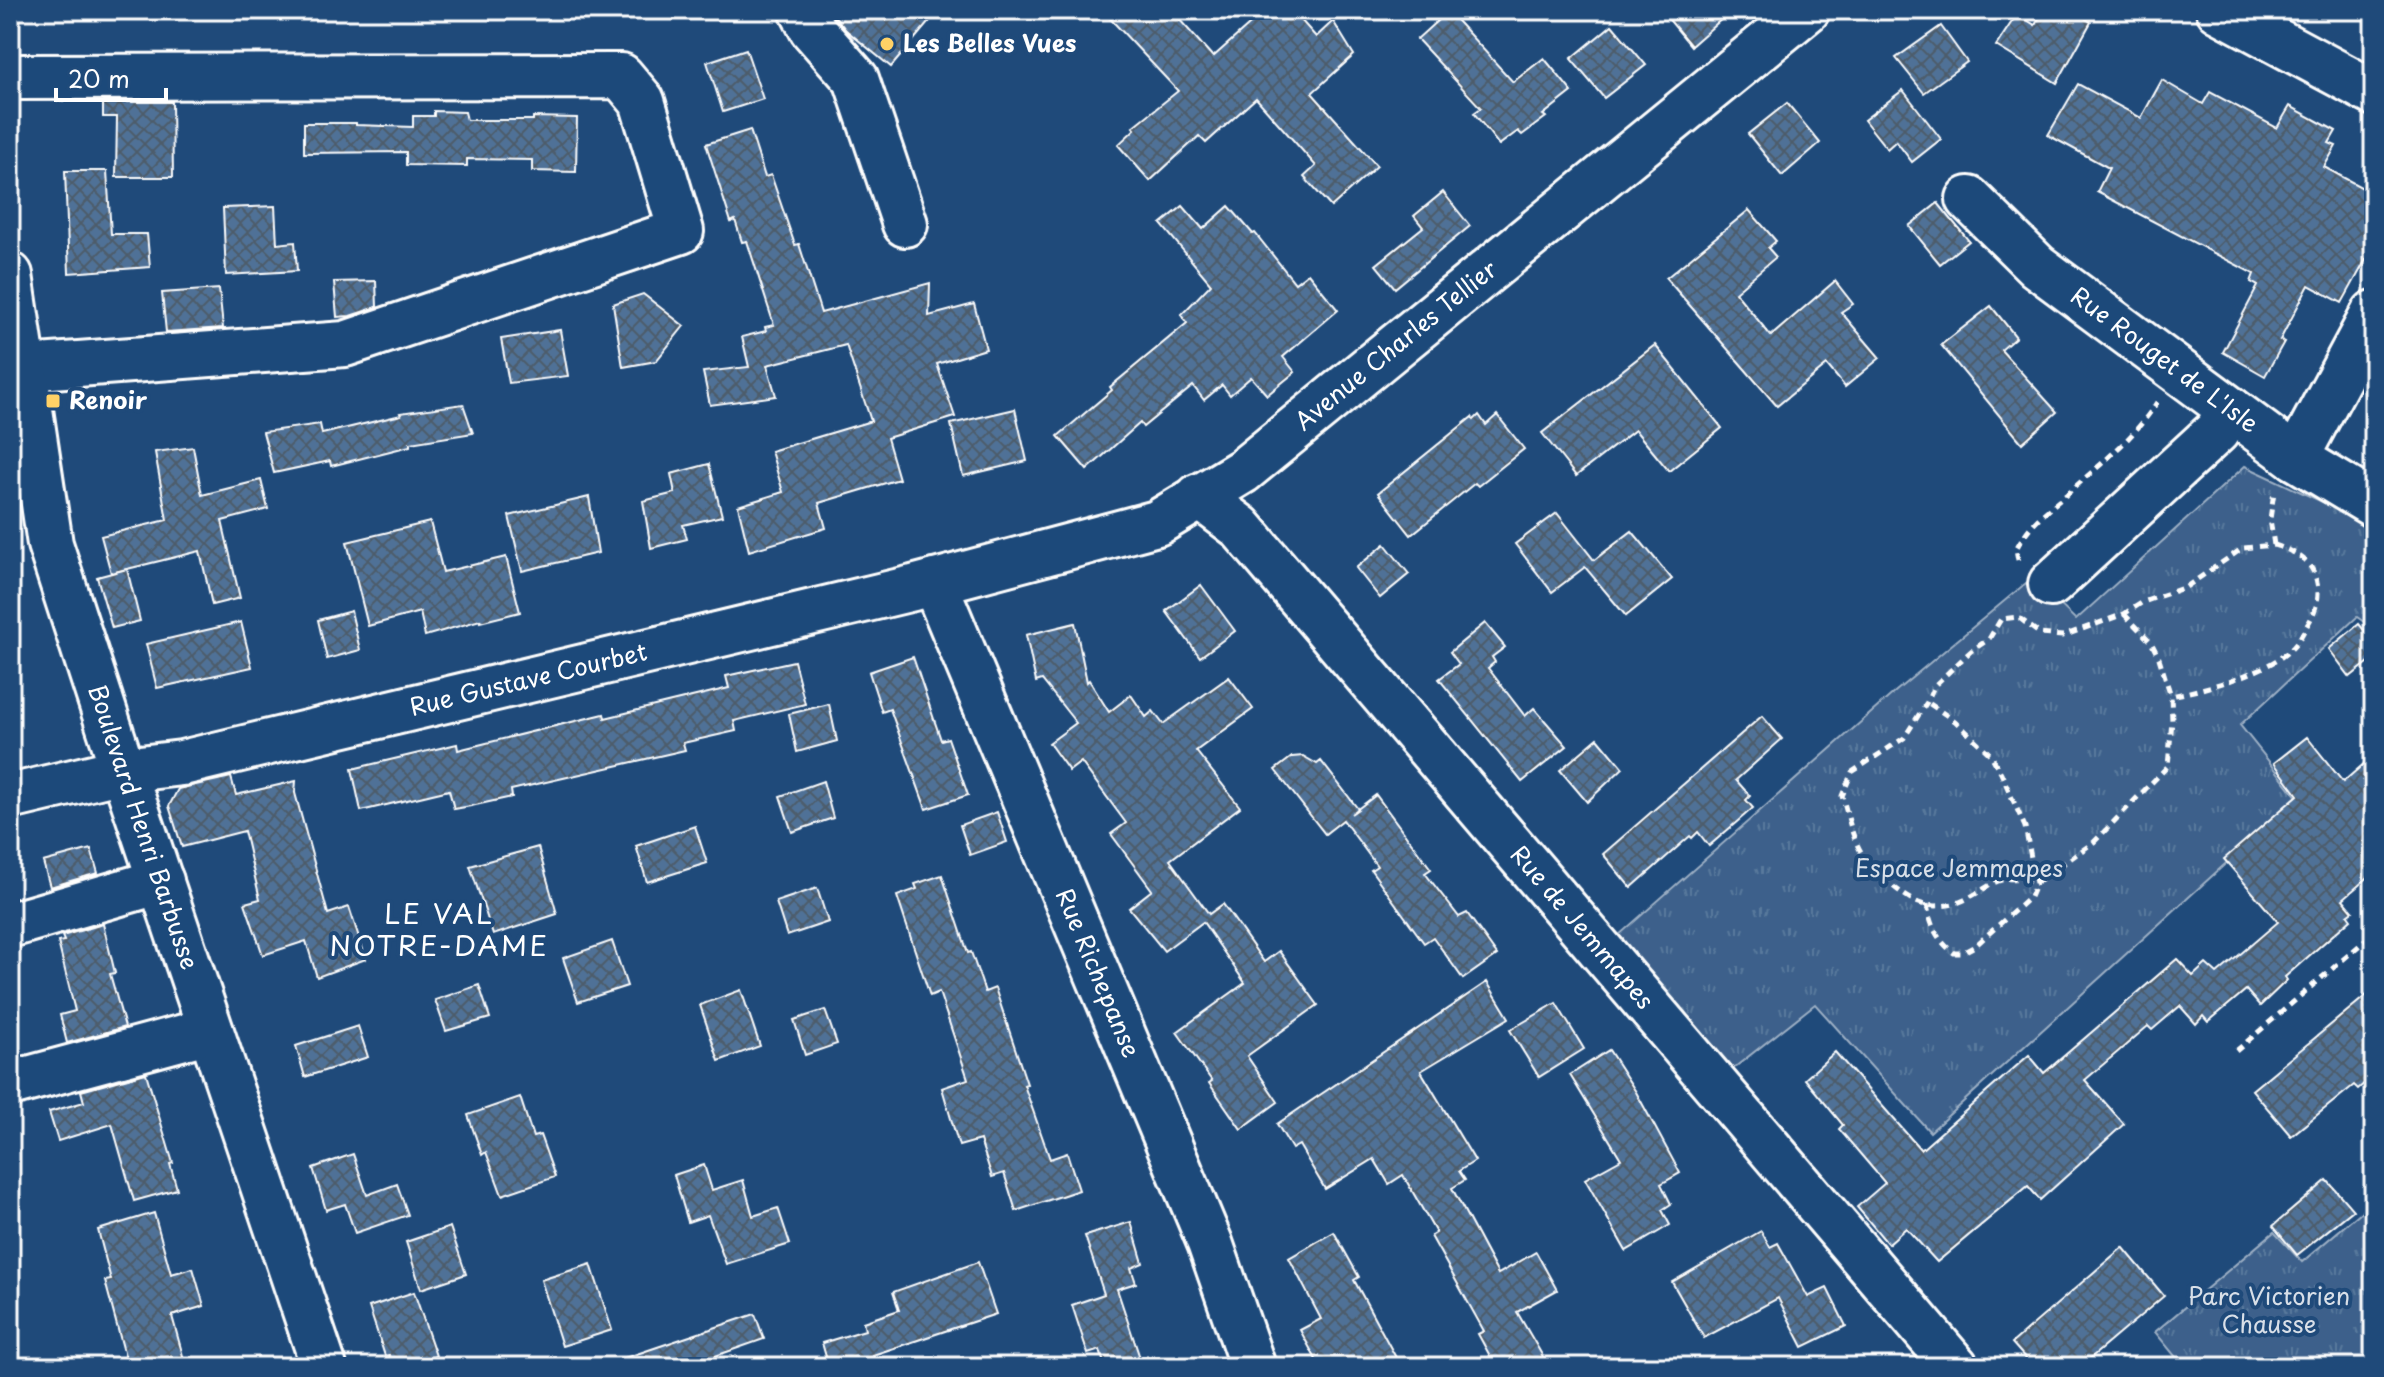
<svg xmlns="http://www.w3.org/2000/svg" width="2384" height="1377" viewBox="0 0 2384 1377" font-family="'Playpen Sans',sans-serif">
  <defs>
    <pattern id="grass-tufts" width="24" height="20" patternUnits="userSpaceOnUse" patternTransform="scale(2)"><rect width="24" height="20" fill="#3c618b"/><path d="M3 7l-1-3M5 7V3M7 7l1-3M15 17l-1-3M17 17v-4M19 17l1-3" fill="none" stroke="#59799c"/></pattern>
    <pattern id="building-cross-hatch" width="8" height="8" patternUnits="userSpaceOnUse" patternTransform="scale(2)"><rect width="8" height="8" fill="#507197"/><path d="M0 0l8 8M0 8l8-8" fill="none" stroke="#4e5b6a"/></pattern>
  </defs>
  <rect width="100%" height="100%" fill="#1f4a7a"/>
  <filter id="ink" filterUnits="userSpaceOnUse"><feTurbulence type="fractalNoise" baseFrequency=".0125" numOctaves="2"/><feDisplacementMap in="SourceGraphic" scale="16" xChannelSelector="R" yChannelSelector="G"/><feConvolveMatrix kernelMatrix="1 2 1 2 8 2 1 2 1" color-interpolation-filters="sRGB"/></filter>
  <g filter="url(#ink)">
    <g fill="url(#grass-tufts)" stroke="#9eb0c5" stroke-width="2">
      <polygon points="2245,466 2331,506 2374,531 2374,629 2357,617 2240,725 2298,798 1930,1132 1815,1004 1730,1071 1619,935 1896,691 2032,578 2076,620"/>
      <polygon points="2374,1201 2374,1367 2184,1367 2155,1332 2274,1232 2302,1262"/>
    </g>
    <g fill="url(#building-cross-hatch)" stroke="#fff" stroke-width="2">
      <polygon points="830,10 939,10 891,67 846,30"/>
      <polygon points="1102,10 1171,10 1213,57 1266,10 1292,10 1316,37 1333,21 1354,55 1312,93 1377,166 1331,207 1304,177 1316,166 1256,98 1206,143 1199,136 1150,181 1118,145 1135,129 1133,127 1178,91"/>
      <polygon points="1661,10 1732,10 1691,46"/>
      <polygon points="2044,10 2071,10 2091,22 2057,83 1996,46 2017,14 2035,25"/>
      <polygon points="1448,11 1513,82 1544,58 1572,92 1543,115 1546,117 1522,135 1518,131 1499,145 1474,113 1481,108 1417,39"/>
      <polygon points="1612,25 1646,65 1604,98 1571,59"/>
      <polygon points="1941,26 1967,62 1924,93 1896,58"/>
      <polygon points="746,49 763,99 723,112 707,62"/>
      <polygon points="2162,80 2203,104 2210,92 2277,128 2290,106 2336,131 2329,143 2336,146 2324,167 2374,194 2374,245 2342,303 2309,285 2280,340 2284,342 2265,376 2223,352 2258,286 2251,282 2254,274 2097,192 2109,168 2048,135 2078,84 2141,118"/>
      <polygon points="1903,90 1941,139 1912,162 1896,141 1887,149 1864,120"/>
      <polygon points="103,102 172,102 173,177 116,177 117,117 103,117"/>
      <polygon points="1787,103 1820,143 1782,176 1748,134"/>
      <polygon points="434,111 465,112 467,120 533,120 533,117 577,118 576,172 532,171 532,160 467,159 467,166 406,165 406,152 304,153 304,123 356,123 356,125 413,127 413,116 434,116"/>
      <polygon points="750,130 765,177 771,175 795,245 799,244 821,313 930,283 929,316 974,304 986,349 937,364 955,417 887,438 899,479 819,503 826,528 749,551 738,506 783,492 771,451 871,421 846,345 767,365 776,396 710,405 703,372 749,367 742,337 766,331 765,327 774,325 747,241 742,242 735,220 731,222 706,144"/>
      <polygon points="65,171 107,171 111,234 147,234 150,267 69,273"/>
      <polygon points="1443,192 1470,226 1395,288 1376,265 1423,227 1414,216"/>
      <polygon points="1938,203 1969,241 1940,264 1909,226"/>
      <polygon points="275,206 277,244 295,242 297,271 226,275 223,208"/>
      <polygon points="1183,206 1203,229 1229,206 1253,234 1255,233 1295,283 1308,273 1338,310 1283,357 1295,372 1267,395 1251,377 1230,395 1222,385 1204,400 1193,386 1143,427 1140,423 1087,470 1058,436 1112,390 1110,387 1187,323 1181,315 1211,284 1161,224"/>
      <polygon points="1749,210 1776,241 1768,248 1776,257 1735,292 1771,336 1835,281 1853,304 1841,312 1880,358 1845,387 1827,365 1777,406 1666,278"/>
      <polygon points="376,281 377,307 350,316 337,317 334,282"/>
      <polygon points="219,289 223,328 166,332 162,293"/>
      <polygon points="643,294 684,326 656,361 623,367 613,304"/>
      <polygon points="1991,306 2016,337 2001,350 2057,412 2022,443 1941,345"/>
      <polygon points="560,330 568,376 509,383 501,339"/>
      <polygon points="1655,345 1722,428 1669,471 1635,430 1576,476 1542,433"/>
      <polygon points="463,404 473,433 410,443 410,446 331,466 330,461 274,473 263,432 320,424 322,434 401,415 400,413"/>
      <polygon points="1015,409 1027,461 963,476 951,424"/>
      <polygon points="1479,415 1486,425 1497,415 1524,449 1478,486 1475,483 1411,535 1378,493 1472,417 1474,420"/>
      <polygon points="193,447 202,495 261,480 268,509 222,521 240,598 212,605 200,551 111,573 101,536 167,520 155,452"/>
      <polygon points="709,464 722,516 683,525 687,539 651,548 643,501 675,493 671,474"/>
      <polygon points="589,497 598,553 522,571 509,516"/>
      <polygon points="1557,513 1594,560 1632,531 1672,579 1626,616 1585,567 1552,592 1515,544"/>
      <polygon points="430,522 443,572 506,557 520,612 480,622 480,620 425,636 420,612 368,626 347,542"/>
      <polygon points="1385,544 1409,574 1380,598 1356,568"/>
      <polygon points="127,569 140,621 112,628 97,577"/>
      <polygon points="1201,585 1235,631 1200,657 1166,611"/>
      <polygon points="351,611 360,650 327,659 318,620"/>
      <polygon points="241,622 252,667 157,688 146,644"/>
      <polygon points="1075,623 1087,682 1089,680 1109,712 1131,695 1146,717 1153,711 1163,724 1229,677 1253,709 1196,751 1240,807 1170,860 1209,914 1223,904 1264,962 1279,951 1318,1005 1247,1056 1278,1102 1241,1129 1209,1083 1212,1081 1177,1032 1245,983 1203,922 1164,951 1129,908 1152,890 1111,834 1126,823 1081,762 1069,771 1049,743 1076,723 1042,680 1036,682 1026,635"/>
      <polygon points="1485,623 1505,647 1492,657 1495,662 1488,668 1525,716 1534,708 1567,746 1522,782 1439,679 1459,664 1450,652"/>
      <polygon points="2359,624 2374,642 2374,658 2350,677 2329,649"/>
      <polygon points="913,657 941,740 948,738 968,795 926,809 890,709 882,712 869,672"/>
      <polygon points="794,661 805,704 734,721 736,731 683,743 685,750 511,790 512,797 471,806 454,809 449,790 361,811 352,769 457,744 458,750 604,714 605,718 729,688 726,676"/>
      <polygon points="829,704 837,741 797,752 789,714"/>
      <polygon points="1762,716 1782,739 1736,780 1750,796 1746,800 1753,808 1709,846 1698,832 1692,838 1690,836 1631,888 1603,854"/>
      <polygon points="2307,737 2343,782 2374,755 2374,872 2343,899 2353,911 2348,915 2351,919 2285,977 2287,980 2260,1006 2246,990 2208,1022 2203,1016 2196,1024 2180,1006 2152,1030 2148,1026 2085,1080 2124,1124 2040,1200 2028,1186 1937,1262 1906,1228 1888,1244 1857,1207 1885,1183 1839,1129 1843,1125 1805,1079 1835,1052 1921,1150 2029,1055 2044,1073 2177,959 2193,976 2206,964 2217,974 2278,922 2224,859 2298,795 2274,763"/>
      <polygon points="1598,738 1623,768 1587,802 1560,770"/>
      <polygon points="1303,756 1317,764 1321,761 1358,809 1351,814 1376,795 1431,869 1425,873 1459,917 1467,913 1497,955 1463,979 1433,937 1424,943 1371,870 1377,866 1343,820 1325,834 1275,770 1292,757"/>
      <polygon points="231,777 236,795 296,781 295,793 328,914 349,907 366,959 317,977 306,941 263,955 245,903 260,899 244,831 182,847 169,806 178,789"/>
      <polygon points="823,781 833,818 792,832 780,796"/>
      <polygon points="997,812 1007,842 970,855 960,825"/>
      <polygon points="695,826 707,863 647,882 636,846"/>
      <polygon points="538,847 557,914 493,935 470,866"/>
      <polygon points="91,849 98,873 50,887 43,862"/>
      <polygon points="942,875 968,953 971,952 985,992 995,988 1027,1084 1024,1085 1050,1159 1067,1153 1079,1190 1016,1211 1004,1173 992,1177 980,1140 959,1146 942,1088 968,1079 939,992 930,996 897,896 917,889 915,884"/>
      <polygon points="817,888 828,922 787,936 776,902"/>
      <polygon points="103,924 115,973 110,974 125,1027 67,1043 60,1015 75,1011 58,942 64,941 62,936"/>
      <polygon points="612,941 627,986 578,1002 563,958"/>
      <polygon points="1487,982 1509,1018 1421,1071 1475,1161 1459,1171 1465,1180 1452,1188 1498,1274 1536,1252 1557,1290 1517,1312 1549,1367 1496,1367 1478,1334 1484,1331 1431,1236 1436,1233 1403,1175 1389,1184 1374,1159 1325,1189 1299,1145 1292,1149 1277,1124"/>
      <polygon points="479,985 490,1018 446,1031 435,1000"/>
      <polygon points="2374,989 2374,1075 2358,1089 2354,1085 2291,1136 2252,1090"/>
      <polygon points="741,990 760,1046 719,1061 700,1005"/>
      <polygon points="1556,1003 1584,1049 1539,1077 1510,1030"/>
      <polygon points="825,1010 837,1044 805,1055 794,1020"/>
      <polygon points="358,1026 368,1057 305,1077 296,1046"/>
      <polygon points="1609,1050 1636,1092 1680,1173 1661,1184 1671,1204 1662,1210 1670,1225 1626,1251 1585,1179 1621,1159 1570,1075"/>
      <polygon points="146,1073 173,1163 170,1164 177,1189 134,1201 112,1124 58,1141 49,1112 84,1102 81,1091"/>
      <polygon points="520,1097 533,1137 540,1135 555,1177 502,1195 486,1152 482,1155 468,1115"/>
      <polygon points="353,1154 367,1195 397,1184 408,1215 355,1233 345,1204 326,1210 313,1168"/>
      <polygon points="704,1165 712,1190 743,1180 753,1216 778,1208 790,1244 726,1264 708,1215 688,1222 674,1175"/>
      <polygon points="2327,1180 2353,1210 2297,1255 2273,1226"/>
      <polygon points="154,1213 171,1274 193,1268 204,1306 172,1316 186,1367 128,1367 105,1281 111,1280 98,1230"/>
      <polygon points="1131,1222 1143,1263 1131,1268 1136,1283 1117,1289 1143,1367 1105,1367 1100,1350 1088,1354 1072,1305 1104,1294 1085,1236"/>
      <polygon points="450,1227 466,1274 421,1289 406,1242"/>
      <polygon points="1761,1231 1770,1247 1778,1243 1808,1297 1827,1288 1846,1326 1803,1347 1778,1298 1704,1338 1672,1282"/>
      <polygon points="1334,1232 1359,1277 1354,1280 1401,1367 1320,1367 1300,1330 1321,1319 1289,1258"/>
      <polygon points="2123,1247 2164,1296 2080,1367 2033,1367 2012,1343"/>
      <polygon points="978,1262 996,1314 873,1355 877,1367 829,1367 822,1343 865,1330 863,1322 899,1310 893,1292"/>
      <polygon points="591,1264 612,1330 562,1346 541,1280"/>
      <polygon points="414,1292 436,1356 405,1367 393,1367 389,1355 385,1356 369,1307"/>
      <polygon points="755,1314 764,1339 704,1360 706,1367 614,1367 613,1362"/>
    </g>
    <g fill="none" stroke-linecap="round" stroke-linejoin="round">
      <g stroke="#fff" stroke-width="50">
        <g id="minor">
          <polyline points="802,10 812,29 856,79 905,224"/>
          <polyline points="2219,10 2374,93"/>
          <polyline points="10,77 621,76 642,101 681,231 345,344 25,368"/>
          <path id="s1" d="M1969 199 2037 266 2296 458 2374 505"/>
          <path id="s2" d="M10 275 50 544 123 770 324 1367"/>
          <polyline points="2296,458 2374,313"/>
          <path id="s3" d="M1199 496 1240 527 1956 1367"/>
          <path id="s4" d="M934 582 1210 1243 1253 1367"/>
          <polyline points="2051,584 2217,431 2230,409"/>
          <path id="s5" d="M10 797 123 770 182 763 913 588 1157 523 1243 471 1807 10"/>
          <polyline points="10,925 161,881"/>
          <polyline points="10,1084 210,1030"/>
        </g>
      </g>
      <g stroke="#fff" stroke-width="5" stroke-dasharray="8 6" stroke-linecap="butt">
        <path d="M2274 545C2294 551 2313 560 2317 583 2320 597 2316 611 2308 624 2304 630 2300 639 2295 645 2272 672 2206 689 2171 696L2172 721 2168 766 2094 842 2036 883C1996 871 1995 886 1962 901 1951 906 1931 908 1919 903 1903 897 1872 870 1863 855 1852 839 1848 815 1842 796L1852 772 1904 738 1927 702 1934 686 1971 651 1989 639 2001 619 2018 617 2040 634 2063 636 2124 614 2143 602 2186 587 2243 548Z"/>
        <polyline points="2274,545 2270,519 2274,492"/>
        <path d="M2018 560 2016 549C2030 523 2044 513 2066 495 2098 466 2134 439 2157 402"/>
        <polyline points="2124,614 2151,642 2159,658 2171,696"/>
        <path d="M1927 904C1930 925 1937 940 1954 953H1962L1975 946 2030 897 2036 883 2025 827 2001 773 1991 755 1955 721 1927 702"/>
        <polyline points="2236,1051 2374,933"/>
      </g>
      <use href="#minor" stroke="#1f4a7a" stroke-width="44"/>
    </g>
  </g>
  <g fill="#ffd166" stroke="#1f4a7a" stroke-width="3">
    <circle cx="887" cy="44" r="8"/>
    <rect x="45" y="393" width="16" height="16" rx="4"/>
  </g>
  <g text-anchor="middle" stroke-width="8" stroke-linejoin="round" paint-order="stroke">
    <g font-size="24" font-weight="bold" fill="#fff" stroke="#1f4a7a" text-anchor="start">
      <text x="903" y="52">Les Belles Vues</text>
      <text x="69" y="409">Renoir</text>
    </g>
    <g font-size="24" fill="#fff" stroke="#1f4a7a">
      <text dy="8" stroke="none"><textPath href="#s5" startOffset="1478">Avenue Charles Tellier</textPath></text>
      <text dy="8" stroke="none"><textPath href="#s1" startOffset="254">Rue Rouget de L'Isle</textPath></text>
      <text dy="8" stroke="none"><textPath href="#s5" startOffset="532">Rue Gustave Courbet</textPath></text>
      <text dy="8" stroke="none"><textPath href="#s2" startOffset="570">Boulevard Henri Barbusse</textPath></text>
      <text dy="8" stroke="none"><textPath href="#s3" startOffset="578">Rue de Jemmapes</textPath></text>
      <text dy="8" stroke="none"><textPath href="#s4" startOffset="424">Rue Richepanse</textPath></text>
    </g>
    <g font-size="24" fill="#d8dfe8" stroke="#1f4a7a">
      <text x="1959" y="877">Espace Jemmapes</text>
      <text x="2269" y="1305">Parc Victorien<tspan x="2269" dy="28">Chausse</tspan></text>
    </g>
    <g font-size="28" letter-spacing="2" fill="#fff" stroke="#1f4a7a">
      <text x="439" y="924">LE VAL<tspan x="439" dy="32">NOTRE-DAME</tspan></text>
    </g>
  </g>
  <rect width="2384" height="1377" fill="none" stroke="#1f4a7a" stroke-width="40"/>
  <rect x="20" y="20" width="2344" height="1337" fill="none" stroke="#fff" stroke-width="3" filter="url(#ink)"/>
  <path d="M56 88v12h110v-12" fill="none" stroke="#ffffff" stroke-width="4"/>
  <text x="68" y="88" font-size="24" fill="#ffffff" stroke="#1f4a7a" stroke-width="6" paint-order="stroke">20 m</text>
</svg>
